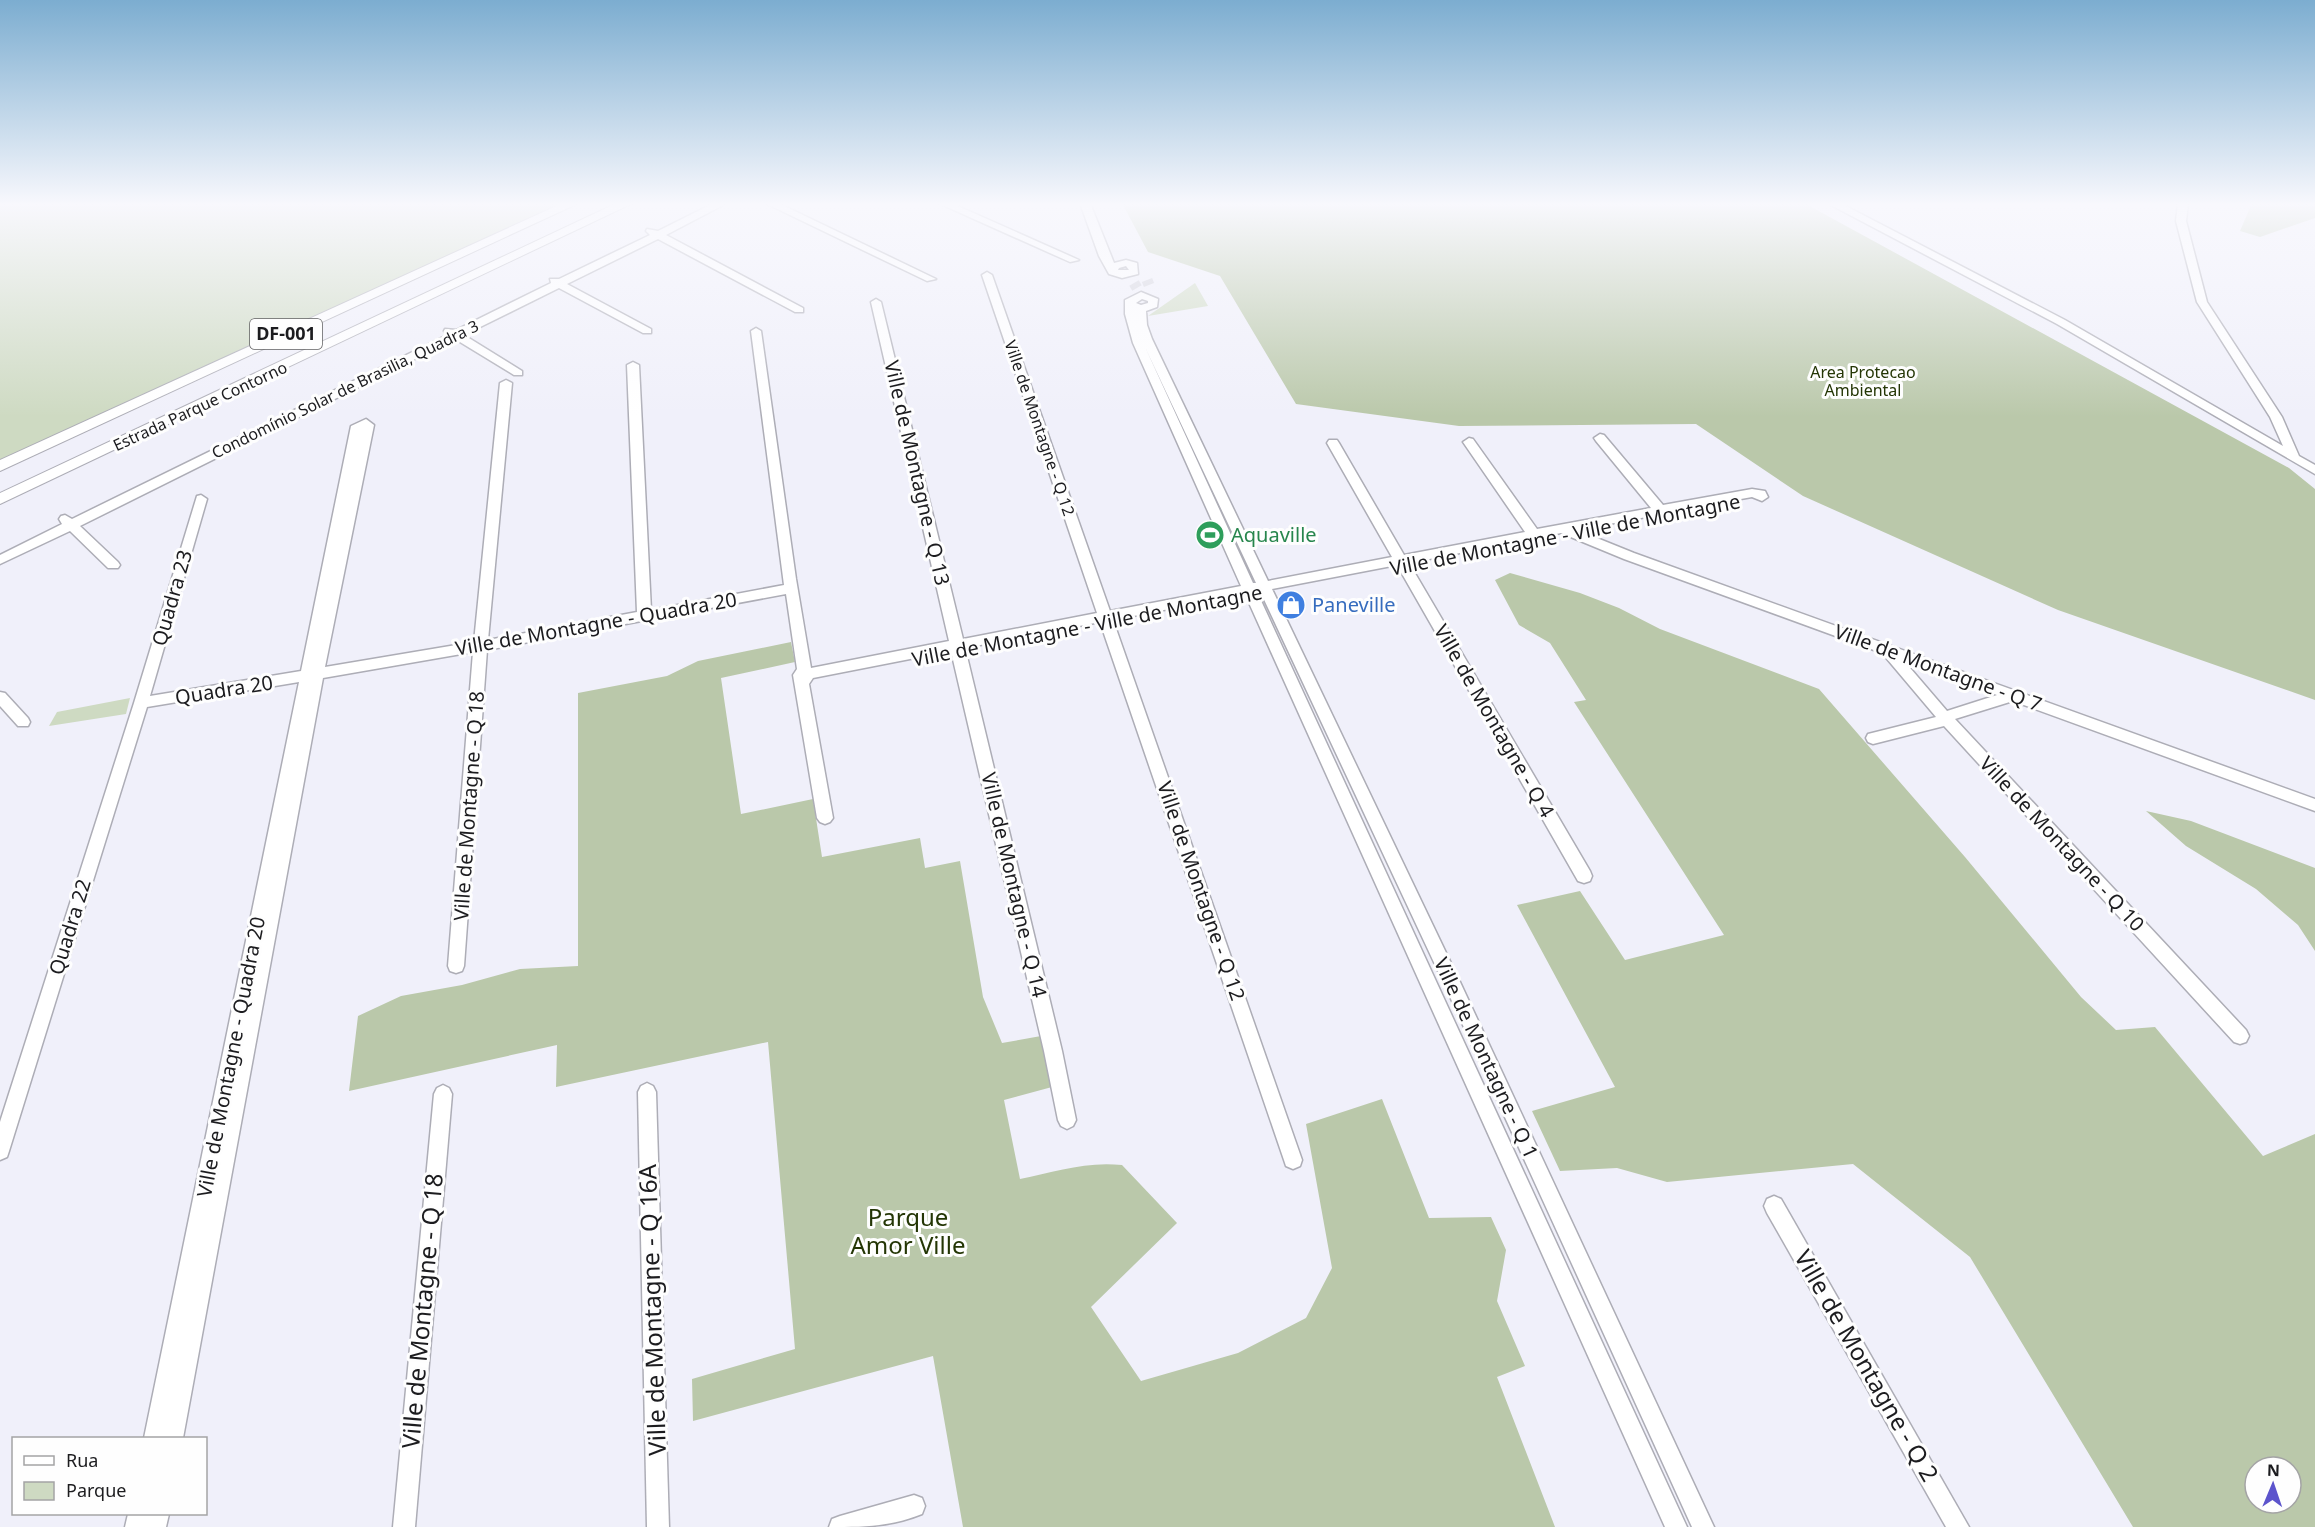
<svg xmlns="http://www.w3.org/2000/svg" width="2315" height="1527" viewBox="0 0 2315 1527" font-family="'Noto Sans',sans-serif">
  <rect width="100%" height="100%" fill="#f0f0fa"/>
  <g fill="#cedac2">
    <polygon points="0,203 565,203 0,461"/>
    <polygon points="1195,283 1208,306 1148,316"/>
    <polygon points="130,698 126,714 49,726 57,712"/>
  </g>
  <g fill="#bac8aa" fill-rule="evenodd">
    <polygon points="1122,203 1804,203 2289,468 2315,489 2315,700 2058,610 1803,496 1696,424 1459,426 1296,404 1220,276 1148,252"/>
    <polygon points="2252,203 2315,203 2315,218 2260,237 2240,231"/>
    <path d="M1510 573 1580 593 1619 608 1660 629 1819 689 1965 857 2081 997 2116 1030 2155 1027 2263 1156 2315 1134V1527H2133L1970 1257 1853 1164 1667 1182 1617 1168 1560 1171 1532 1111 1615 1087 1517 905 1580 891 1625 960 1724 935 1574 702 1586 700 1550 643 1519 625 1495 580ZM2255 1467H2291V1503H2255Z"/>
    <path d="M791 642 795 662 721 678 741 814 813 799 822 857 920 838 925 868 960 861 983 997 1002 1043 1041 1036 1052 1087 1004 1100 1020 1179C1054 1172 1086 1161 1122 1165L1177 1223 1091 1307 1141 1381 1238 1353 1306 1318 1332 1268 1306 1124 1382 1099 1429 1218 1491 1217 1506 1250 1497 1301 1525 1366 1497 1377 1555 1527H963L933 1356 693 1421 692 1379 795 1349 768 1042 556 1087 557 1045 349 1091 358 1016 401 996 462 985 520 969 578 966V693L667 676 698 661Z"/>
    <polygon points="2146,811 2191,821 2315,868 2315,951 2298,925 2256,889 2186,846"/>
  </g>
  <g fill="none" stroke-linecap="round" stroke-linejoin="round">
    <g stroke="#d0d0d9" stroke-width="11" stroke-dasharray="11 5" stroke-linecap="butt">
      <polyline points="1147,280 1149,285"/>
      <polyline points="1134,283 1137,288"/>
    </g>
    <g stroke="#adadb6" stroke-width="3">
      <g id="minor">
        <polygon points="714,203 727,203 666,235 803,308 803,312 795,312 658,239 567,284 651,329 651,333 643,333 559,288 464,335 522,371 522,375 514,375 455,339 80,526 118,562 120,565 118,568 108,568 70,531 0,564 0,555 62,524 59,519 61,516 65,515 72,519 447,335 444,331 445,329 456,330 551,283 550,279 559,279 650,235 646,231 647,229 658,231"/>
        <polygon points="765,203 778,203 936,279 927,281"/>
        <polygon points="938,203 951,203 1079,260 1070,262"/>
        <path d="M1080 203H1090L1114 263 1126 260 1137 263 1138 274 1122 278 1109 274 1099 256ZM1126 266 1129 270H1118L1119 268Z"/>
        <polygon points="1827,203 1840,203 2065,320 2283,446 2270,417 2197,302 2176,221 2178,203 2188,203 2186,221 2207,302 2282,417 2299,456 2315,465 2315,474 2057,324"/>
        <path d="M987 272 992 275 1110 611 1241 586 1133 343 1125 314V300L1141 292 1158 299 1157 307 1146 311 1147 325 1152 339 1268 581 1392 557 1327 443 1329 440H1337L1339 443 1404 555 1525 532 1463 442 1469 438 1473 439 1537 529 1651 508 1596 441 1594 438 1600 434 1604 435 1663 505 1752 489 1765 491 1768 497 1762 501 1752 497 1669 512 1671 516 1665 520 1657 515 1577 530 1634 553 2315 799V811L2013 701 1955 719 2246 1030 2249 1036 2246 1042 2240 1044 2234 1042 1944 726 1873 744 1868 742 1866 738 1868 734 1936 717 1882 653 1624 559 1561 533 1542 537 1544 540 1538 544 1531 539 1409 563 1590 871 1592 876 1590 881 1584 883 1578 881 1397 565 1272 589 1460 982 1714 1527H1692L1446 988 1260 591 1257 592 1687 1527H1665L1245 594 1113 620 1302 1160 1300 1166 1293 1169 1286 1166 1284 1160 1100 622 965 648 1062 1051 1076 1120 1073 1126 1067 1129 1061 1126 1058 1120 1044 1051 951 651 813 678 809 684 833 818 830 822 825 824 820 822 817 818 793 675 797 669 786 594 487 650 464 966 462 971 456 973 450 971 448 966 473 652 323 678 183 1438H144L299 682 147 707 9 1151 7 1157 0 1160V1122L134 703 197 496 201 495 207 499 150 696 301 671 351 426 366 419 374 425 325 667 474 642 500 383 506 380 512 383 488 640 637 612 627 365 633 362 639 365 651 610 784 585 751 331 756 328 761 331 796 579 811 668 949 641 871 302 876 299 881 302 963 639 1097 613 982 275ZM1142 299 1148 301V303L1141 305 1136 303ZM1145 347 1256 583H1253ZM1905 662 1997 695 1947 711Z"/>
        <polygon points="0,692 5,693 28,718 30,722 28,726 18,726 0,706"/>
        <polygon points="647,1083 653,1086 656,1092 669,1527 647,1527 638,1092 641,1086"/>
        <polygon points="443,1085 449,1088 452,1094 415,1527 393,1527 434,1094 437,1088"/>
        <polygon points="1774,1196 1781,1199 1969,1527 1946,1527 1767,1213 1764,1206 1767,1199"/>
        <path d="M914 1495 922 1498 925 1506 922 1514C890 1527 863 1527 829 1527L832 1519 840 1516Z"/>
        <polygon points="128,1514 169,1514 166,1527 125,1527"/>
      </g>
    </g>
    <g stroke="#adadb6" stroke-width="2">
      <g id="major">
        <polygon points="563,203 579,203 0,471 0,460"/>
        <polygon points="617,203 633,203 0,504 0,493"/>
      </g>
    </g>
    <use href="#minor" fill="#fff" fill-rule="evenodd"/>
    <use href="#major" fill="#fff" fill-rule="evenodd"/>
  </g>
  <linearGradient id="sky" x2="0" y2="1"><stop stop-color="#7cadd0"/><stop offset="0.49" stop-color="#f8f8fd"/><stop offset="1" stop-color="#f8f8fd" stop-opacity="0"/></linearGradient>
  <rect width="2315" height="417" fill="url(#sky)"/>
  <defs>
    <g id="stadium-disc" transform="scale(1.5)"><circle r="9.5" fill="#2e9e5b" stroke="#fefefe"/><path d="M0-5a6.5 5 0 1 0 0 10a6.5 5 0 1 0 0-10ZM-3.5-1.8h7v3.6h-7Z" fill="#fff"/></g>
    <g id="shop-disc" transform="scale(1.5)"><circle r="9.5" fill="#3f7fe0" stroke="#fefefe"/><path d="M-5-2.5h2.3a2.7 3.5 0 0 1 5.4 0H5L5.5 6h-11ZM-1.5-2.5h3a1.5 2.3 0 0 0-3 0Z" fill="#fff"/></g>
  </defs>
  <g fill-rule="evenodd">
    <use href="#stadium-disc" x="1210" y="535"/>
    <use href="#shop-disc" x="1291" y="605"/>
  </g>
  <g text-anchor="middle" stroke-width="6" stroke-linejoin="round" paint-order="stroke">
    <g font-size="16" fill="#243605" stroke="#fefefe">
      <text x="1863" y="378">Area Protecao<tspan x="1863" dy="18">Ambiental</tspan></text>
    </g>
    <g font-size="16" fill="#1c1c1f" stroke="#fefefe">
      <text transform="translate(345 389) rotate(-26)" y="6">Condomínio Solar de Brasilia, Quadra 3</text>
      <text transform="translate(200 406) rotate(-25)" y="6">Estrada Parque Contorno</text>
      <text transform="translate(1040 428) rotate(71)" y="6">Ville de Montagne - Q 12</text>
    </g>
    <rect fill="#fefefe" stroke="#606062" stroke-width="1.5" x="250" y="319" width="72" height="30" rx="4.5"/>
    <g font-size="18" font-weight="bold" fill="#1c1c1f">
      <text x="286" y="340">DF-001</text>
    </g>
    <g font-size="20" fill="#1c1c1f" stroke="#fefefe">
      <text transform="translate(917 473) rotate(77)" y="7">Ville de Montagne - Q 13</text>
      <text transform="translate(1565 535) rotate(-11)" y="7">Ville de Montagne - Ville de Montagne</text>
      <text transform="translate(172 598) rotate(-74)" y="7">Quadra 23</text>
      <text transform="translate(596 624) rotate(-10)" y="7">Ville de Montagne - Quadra 20</text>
      <text transform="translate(1087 626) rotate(-11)" y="7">Ville de Montagne - Ville de Montagne</text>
      <text transform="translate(1938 668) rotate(20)" y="7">Ville de Montagne - Q 7</text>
      <text transform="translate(224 690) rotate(-9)" y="7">Quadra 20</text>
      <text transform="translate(1494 721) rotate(60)" y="7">Ville de Montagne - Q 4</text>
      <text transform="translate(469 806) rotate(-86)" y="7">Ville de Montagne - Q 18</text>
      <text transform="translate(2062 844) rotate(47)" y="7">Ville de Montagne - Q 10</text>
      <text transform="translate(1014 885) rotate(77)" y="7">Ville de Montagne - Q 14</text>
      <text transform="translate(1201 891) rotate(71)" y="7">Ville de Montagne - Q 12</text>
      <text transform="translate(70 927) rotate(-73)" y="7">Quadra 22</text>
      <text transform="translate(231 1057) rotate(-79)" y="7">Ville de Montagne - Quadra 20</text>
      <text transform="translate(1486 1058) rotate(65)" y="7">Ville de Montagne - Q 1</text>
    </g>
    <g font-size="20" fill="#27864d" stroke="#fefefe" text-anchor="start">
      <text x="1231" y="542">Aquaville</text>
    </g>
    <g font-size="20" fill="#366cbe" stroke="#fefefe" text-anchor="start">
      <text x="1312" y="612">Paneville</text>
    </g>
    <g font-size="24" fill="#243605" stroke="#fefefe">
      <text x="908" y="1226">Parque<tspan x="908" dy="28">Amor Ville</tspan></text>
    </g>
    <g font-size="24" fill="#1c1c1f" stroke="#fefefe">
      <text transform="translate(653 1310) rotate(-92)" y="8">Ville de Montagne - Q 16A</text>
      <text transform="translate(423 1311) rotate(-85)" y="8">Ville de Montagne - Q 18</text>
      <text transform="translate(1866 1366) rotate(60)" y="8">Ville de Montagne - Q 2</text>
    </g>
  </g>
  <rect x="12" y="1437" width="195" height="78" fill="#fefefe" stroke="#a4a4a5" stroke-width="1.5"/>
  <rect x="24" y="1456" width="30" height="9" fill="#ffffff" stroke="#a4a4a5" stroke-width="1.5"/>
  <text x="66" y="1467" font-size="18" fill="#1c1c1f">Rua</text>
  <rect x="24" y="1482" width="30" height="18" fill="#cedac2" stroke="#a4a4a5" stroke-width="1.5"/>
  <text x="66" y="1497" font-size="18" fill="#1c1c1f">Parque</text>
  <g transform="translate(2273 1485) rotate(2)"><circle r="28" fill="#fefefe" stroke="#a4a4a5" stroke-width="1.5"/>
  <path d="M0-4.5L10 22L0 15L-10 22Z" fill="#5c54cc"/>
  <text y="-9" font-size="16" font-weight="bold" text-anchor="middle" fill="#1c1c1f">N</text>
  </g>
</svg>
